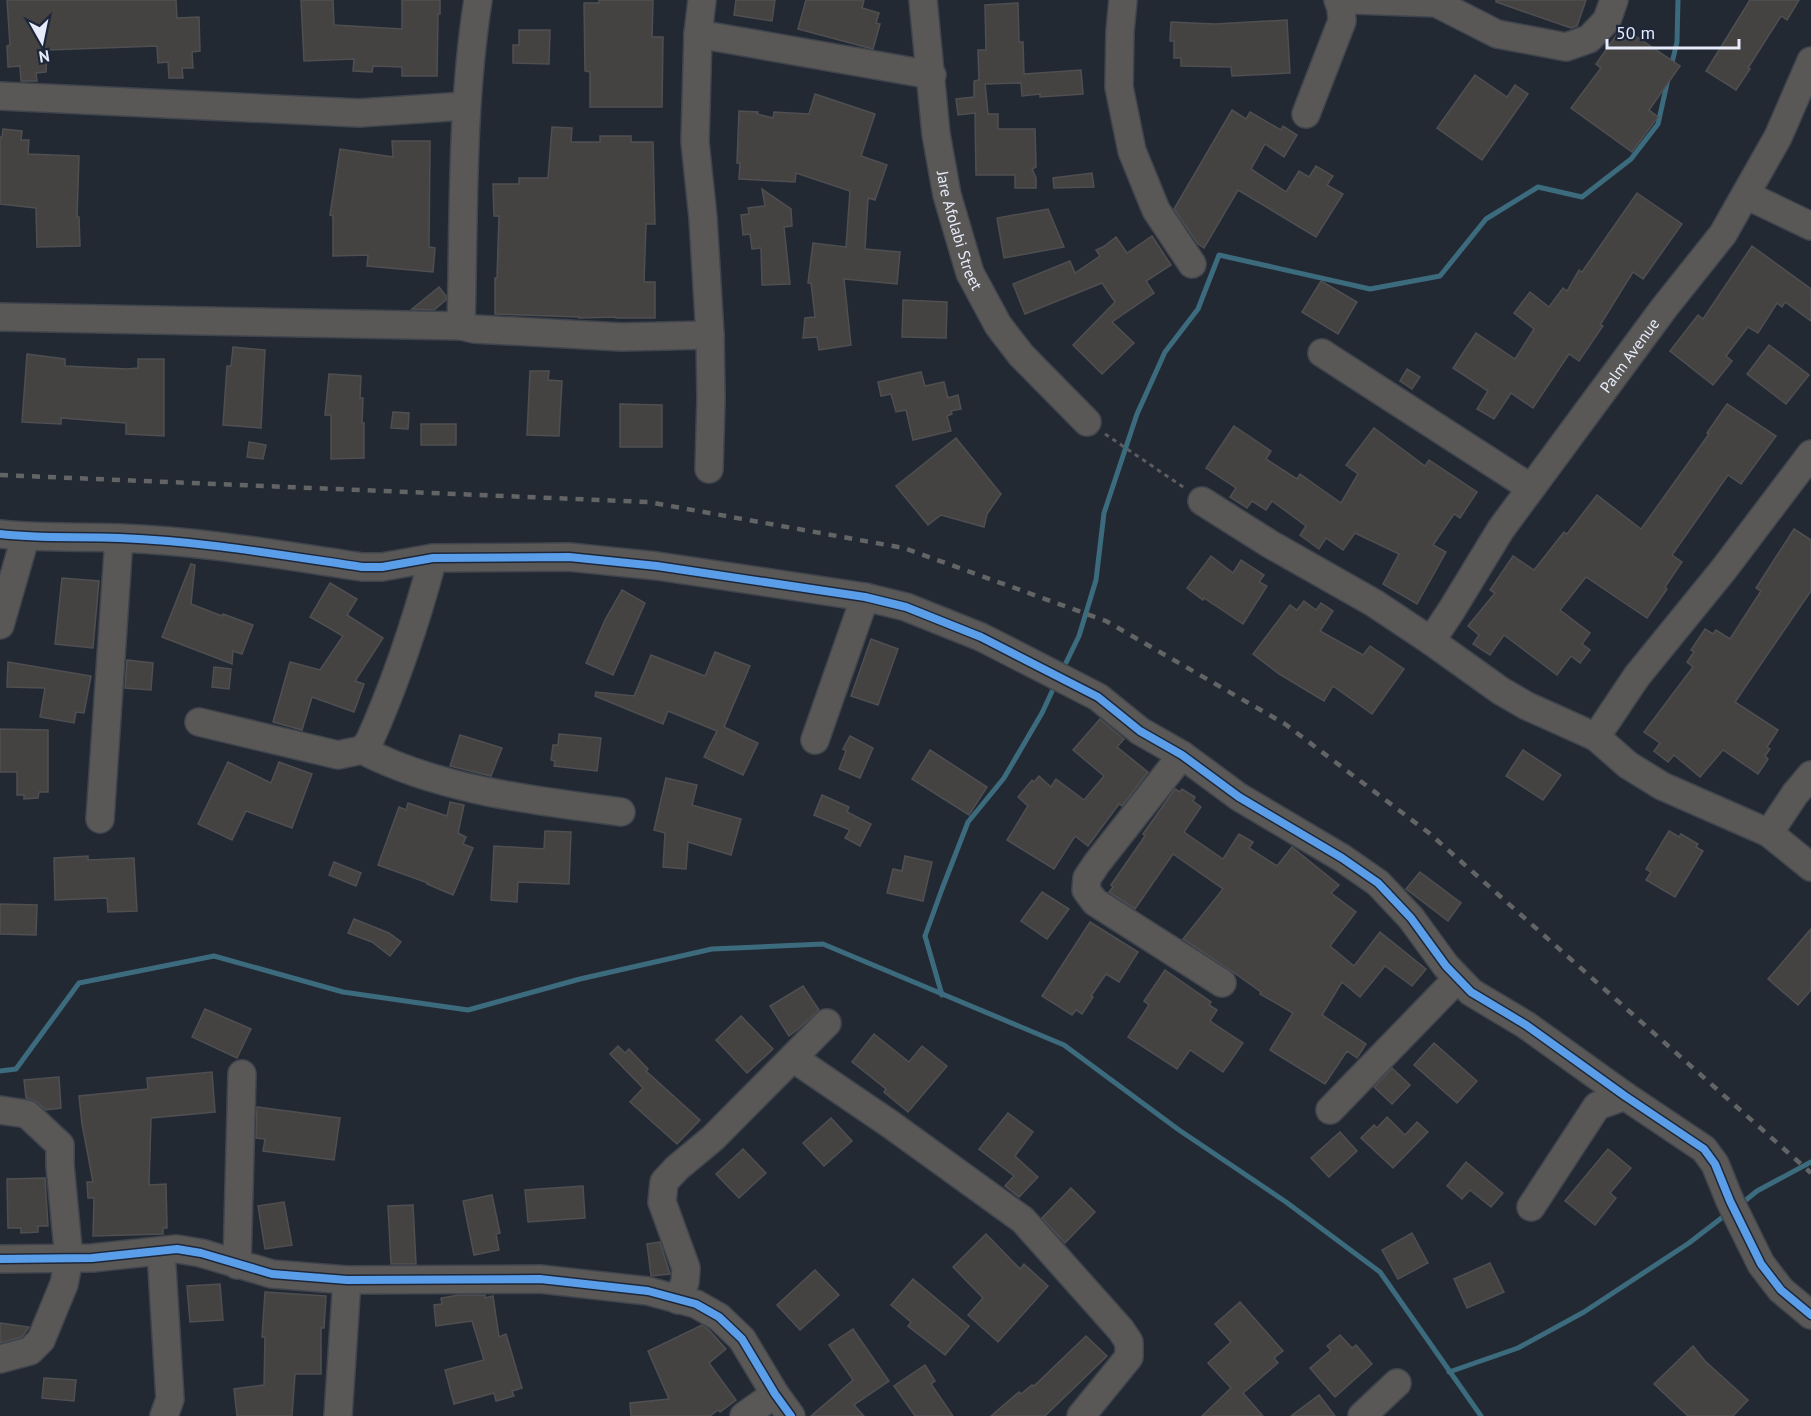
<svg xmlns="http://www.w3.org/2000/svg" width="1811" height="1416" viewBox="0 0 1811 1416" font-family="'PT Sans',sans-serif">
  <rect width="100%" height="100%" fill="#232933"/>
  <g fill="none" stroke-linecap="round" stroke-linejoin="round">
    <g stroke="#3b6b7d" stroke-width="5">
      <polyline points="1671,67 1677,42 1678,0"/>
      <polyline points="1062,671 1079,636 1096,580 1104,513 1137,414 1165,352 1198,309 1219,255 1370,289 1440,276 1486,219 1538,187 1582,197 1631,159 1658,124 1668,79"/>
      <polyline points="942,995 925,936 942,889 968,822 1004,778 1042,713 1055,685"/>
      <polyline points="0,1071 16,1069 79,983 214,956 343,992 468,1010 580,979 712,949 823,944 1064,1045 1179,1130 1286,1202 1380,1272 1481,1416"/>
      <polyline points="1741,1204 1757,1191 1811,1162"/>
      <polyline points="1449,1372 1518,1348 1584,1312 1689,1243 1728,1213"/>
    </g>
  </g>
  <g fill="#444341" stroke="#4f4f52" stroke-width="1.5">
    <polygon points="7,0 176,0 177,18 199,17 200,51 192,52 193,68 182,68 183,78 169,78 168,62 158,63 157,46 47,50 46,72 36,73 37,81 21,81 20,66 8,67 7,46 10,45"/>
    <polygon points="301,0 333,0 334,25 402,29 402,0 440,0 440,14 438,14 437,76 402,76 402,67 373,66 372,72 353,71 354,59 304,61"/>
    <polygon points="599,0 653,0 652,37 663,37 662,107 590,107 590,72 585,71 584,3 599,3"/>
    <polygon points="736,0 775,0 772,21 734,15"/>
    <polygon points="806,0 864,0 862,8 879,13 876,23 880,24 873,49 798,29"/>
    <polygon points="1496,0 1586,0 1577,26 1571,28 1496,2"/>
    <polygon points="1750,0 1799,0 1787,20 1781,16 1748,68 1750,69 1736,90 1706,71"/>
    <polygon points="1018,3 1019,42 1023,42 1024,74 1081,70 1083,94 1040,97 1040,94 1022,96 1021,83 985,84 988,114 998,114 998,129 1035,129 1036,167 1032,169 1036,178 1036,188 1015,188 1015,175 976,175 975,113 958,115 956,99 974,97 974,81 979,80 978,50 986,50 985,5"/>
    <polygon points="1287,20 1290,73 1232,76 1231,67 1181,66 1181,58 1174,58 1174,41 1170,41 1171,22 1215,24"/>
    <polygon points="1622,27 1680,66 1649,110 1658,117 1632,152 1571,108 1601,68 1596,64"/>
    <polygon points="519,30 550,30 549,64 513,63 513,45 519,45"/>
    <polygon points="1475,75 1507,97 1515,85 1528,94 1482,160 1437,128"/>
    <polygon points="815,94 875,114 861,156 887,165 875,200 868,198 865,249 900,252 897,284 844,279 851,345 819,350 817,337 803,338 805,318 815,317 811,283 808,283 813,243 846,247 850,191 796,173 795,182 739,179 740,163 737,163 739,111 758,112 757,114 773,118 774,112 809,114"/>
    <polygon points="1232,110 1246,119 1250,112 1281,130 1283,126 1297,135 1284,157 1265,144 1251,169 1286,192 1299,171 1309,177 1316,166 1333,176 1327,185 1343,194 1316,237 1238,190 1204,248 1198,244 1174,209"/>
    <polygon points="552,127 572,128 571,142 600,142 600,136 631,136 631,142 653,142 655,224 646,224 644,282 655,282 655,318 616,318 616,317 579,318 579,317 495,314 495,278 497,278 499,216 494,216 493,184 519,184 519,178 548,178"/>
    <polygon points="3,129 22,131 21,140 29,140 28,154 79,156 77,217 79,217 80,246 37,247 36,208 0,204 0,137 2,137"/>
    <polygon points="392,141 430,141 429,247 435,248 433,272 367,266 368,255 333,256 333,216 330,215 340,149 393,157"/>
    <polygon points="1092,173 1094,187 1054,188 1053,178"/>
    <polygon points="762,189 791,209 792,226 784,227 790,284 762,285 761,248 752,249 750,234 743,235 741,215 749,214 748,208 765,206"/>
    <polygon points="1637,193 1682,224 1643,279 1633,272 1600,325 1603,326 1579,361 1569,354 1533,408 1511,393 1494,419 1477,409 1488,391 1453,368 1476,333 1515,359 1534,329 1514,313 1530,292 1549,307 1563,288 1567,291 1579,270 1582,272"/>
    <polygon points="1048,209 1064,247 1004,258 997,218"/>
    <polygon points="1152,236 1171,265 1146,281 1154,293 1112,322 1134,343 1102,374 1073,345 1115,302 1102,283 1025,314 1013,284 1070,261 1075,273 1100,256 1096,250 1103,247 1116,237 1127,253"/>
    <polygon points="1752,246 1811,289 1811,321 1785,302 1782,307 1777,303 1758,333 1748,327 1726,356 1732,361 1713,385 1670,351 1698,315 1703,319"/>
    <polygon points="1321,281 1357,302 1338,334 1302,312"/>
    <polygon points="439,287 446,296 446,300 434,310 412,309"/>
    <polygon points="903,300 947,302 946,338 902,337"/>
    <polygon points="1769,345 1809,375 1786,404 1747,374"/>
    <polygon points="233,347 265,350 261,428 223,425 227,366 231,366"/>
    <polygon points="27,354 65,359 65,366 128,369 138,368 138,359 164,359 164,436 126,434 126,423 61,418 61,424 22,422"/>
    <polygon points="1407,369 1420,377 1412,389 1400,381"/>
    <polygon points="530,371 549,371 548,380 562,381 559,436 527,435"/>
    <polygon points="921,372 925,386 944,382 948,398 958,395 961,409 951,411 952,414 947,416 951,431 913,440 906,410 896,412 891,394 881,396 878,382"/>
    <polygon points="329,374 361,376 360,398 363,398 362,423 364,423 364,458 331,459 331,415 325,415"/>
    <polygon points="620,404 662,405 662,447 620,447"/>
    <polygon points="1727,404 1776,436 1741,484 1728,475 1672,555 1682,562 1665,587 1667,589 1647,618 1586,577 1560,610 1590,633 1582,644 1590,650 1580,663 1571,656 1557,675 1504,635 1490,655 1473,644 1479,635 1468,626 1495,593 1490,590 1513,556 1534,570 1564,532 1567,534 1597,495 1641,529 1709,434 1707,433"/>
    <polygon points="393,412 409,413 408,429 391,428"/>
    <rect x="421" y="424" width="35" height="21"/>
    <polygon points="1234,426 1271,451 1266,459 1297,479 1300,474 1341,503 1358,474 1346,465 1374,428 1425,466 1429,460 1477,492 1460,518 1454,514 1433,545 1446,552 1417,604 1383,584 1399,554 1355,533 1343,550 1326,538 1319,549 1300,535 1306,526 1272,501 1266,510 1252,501 1247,508 1230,497 1236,488 1206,468"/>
    <polygon points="956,438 1001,494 987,514 984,527 941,515 928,525 896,486"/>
    <polygon points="249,442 266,445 263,459 247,457"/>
    <polygon points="1794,529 1811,540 1811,591 1735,702 1778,730 1767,747 1770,749 1765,756 1768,759 1758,774 1723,750 1700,777 1674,755 1668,762 1654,751 1660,743 1644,732 1693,667 1687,662 1694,652 1691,650 1705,629 1713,634 1716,630 1730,639 1761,591 1756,588"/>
    <polygon points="1211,556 1233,573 1241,560 1264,575 1259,582 1267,586 1243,624 1204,598 1203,600 1187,588"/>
    <polygon points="191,564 195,565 191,604 222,616 223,614 253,625 242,654 233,651 232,664 162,637"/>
    <polygon points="62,578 99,581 93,648 55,644"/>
    <polygon points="330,583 357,599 347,615 383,638 355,681 364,684 354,712 312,697 302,730 273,722 290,662 320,670 343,636 310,617"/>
    <polygon points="622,590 645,603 613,675 586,663 605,620"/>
    <polygon points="1304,601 1316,610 1321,603 1333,611 1320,631 1363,655 1370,646 1404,669 1372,714 1333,686 1324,701 1279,674 1253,654 1290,605 1297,610"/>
    <polygon points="871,639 898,649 878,705 851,696"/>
    <polygon points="715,652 750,666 724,727 758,743 743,775 704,757 717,731 668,711 663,724 595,696 596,692 634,696 651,655 705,676"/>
    <polygon points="127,660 153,663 151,690 125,688"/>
    <polygon points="8,662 91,676 84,713 76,712 74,723 40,717 45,688 7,687"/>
    <polygon points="214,667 231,669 229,689 212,687"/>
    <polygon points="1100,719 1124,739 1117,747 1148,772 1122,806 1119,804 1088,846 1075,836 1054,869 1007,840 1028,806 1018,797 1032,780 1034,782 1039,776 1051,787 1056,779 1084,800 1104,776 1073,750"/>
    <polygon points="0,729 48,730 48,792 39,792 38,798 24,799 24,795 17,795 17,772 0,772"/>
    <polygon points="559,734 601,738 597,771 554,766 555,761 551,760 553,745 558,745"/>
    <polygon points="460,735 502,748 491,776 450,766"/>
    <polygon points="850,736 873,748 860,778 839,769 846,751 843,749"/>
    <polygon points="930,750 987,787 969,815 912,779"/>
    <polygon points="1523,750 1561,775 1543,800 1506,776"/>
    <polygon points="228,762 271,783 279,762 312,774 292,828 246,811 232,840 198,824"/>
    <polygon points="666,778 697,785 692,805 741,819 731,855 688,842 686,869 663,867 665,833 654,830"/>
    <polygon points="1175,789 1180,792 1182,789 1195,797 1193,801 1201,807 1184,832 1223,859 1239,834 1253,842 1249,848 1277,866 1292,847 1339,885 1331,893 1356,912 1330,946 1354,966 1380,932 1426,969 1412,986 1385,966 1360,997 1342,982 1322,1015 1366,1044 1357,1058 1347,1051 1325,1084 1270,1050 1293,1013 1260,994 1261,992 1230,970 1183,939 1223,889 1173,854 1135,909 1109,892 1113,887 1111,885 1145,836 1143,834"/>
    <polygon points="822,795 849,807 847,812 871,824 860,846 845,838 850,830 814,815"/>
    <polygon points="450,802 464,805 458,833 466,837 463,844 473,848 453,895 427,884 428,883 378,865 399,807 406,810 408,803 447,816"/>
    <polygon points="545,831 571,832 569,884 518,882 517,902 491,900 494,846 544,849"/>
    <polygon points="1669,831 1679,837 1681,834 1698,844 1696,847 1703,851 1675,897 1646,880 1651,872 1646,869"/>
    <polygon points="88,856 88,860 134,858 137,911 108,912 107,898 55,900 54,858"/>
    <polygon points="905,856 932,862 923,901 887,893 893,869 902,871"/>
    <polygon points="334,862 361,873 356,886 329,875"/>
    <polygon points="1420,872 1461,903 1448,921 1406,889"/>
    <polygon points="1042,892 1069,909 1047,939 1021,921"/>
    <polygon points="0,904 37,905 36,935 0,934"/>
    <polygon points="354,919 389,933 401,942 390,956 372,942 348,933"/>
    <polygon points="1090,922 1138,952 1119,982 1106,974 1091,996 1093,997 1082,1014 1076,1010 1072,1015 1042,996"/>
    <polygon points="1811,929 1811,990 1798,1005 1768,979"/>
    <polygon points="1165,970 1211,1002 1209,1005 1217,1010 1210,1021 1243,1043 1223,1072 1190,1050 1177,1069 1128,1037 1149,1005 1144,1001"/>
    <polygon points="803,986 819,1010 797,1030 789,1036 770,1006"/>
    <polygon points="205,1009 251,1029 237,1058 192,1037"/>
    <polygon points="741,1016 773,1049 747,1073 716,1040"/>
    <polygon points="874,1034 909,1062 922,1046 947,1066 908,1112 884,1092 886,1089 852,1062"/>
    <polygon points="1434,1043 1477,1081 1457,1103 1414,1065"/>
    <polygon points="618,1046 625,1053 629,1049 648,1069 646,1071 700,1120 677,1144 630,1102 643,1088 610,1054"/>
    <polygon points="1392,1068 1410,1085 1392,1104 1374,1087"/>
    <polygon points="212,1072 215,1112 151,1118 149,1185 166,1184 167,1228 163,1228 163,1234 93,1236 94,1198 88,1198 87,1182 93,1182 82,1124 79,1096 148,1089 147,1078"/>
    <polygon points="59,1077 61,1108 45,1110 37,1102 26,1098 24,1080"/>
    <polygon points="257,1107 340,1118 334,1160 263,1151 265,1139 256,1138"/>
    <polygon points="1008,1113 1033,1132 1015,1156 1038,1177 1019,1197 1005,1186 1014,1176 979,1149"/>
    <polygon points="1387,1117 1405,1135 1417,1122 1428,1132 1393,1168 1361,1138 1374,1125 1377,1128"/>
    <polygon points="831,1118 852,1141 824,1166 803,1143"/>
    <polygon points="1340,1132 1357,1151 1329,1177 1311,1158"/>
    <polygon points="743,1149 766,1173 739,1198 716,1174"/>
    <polygon points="1608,1149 1631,1168 1610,1193 1616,1198 1595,1225 1565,1201"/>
    <polygon points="1466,1162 1503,1193 1491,1207 1470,1190 1462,1199 1447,1186"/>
    <polygon points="45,1178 48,1226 38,1226 38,1232 21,1233 21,1228 8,1228 7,1179"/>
    <polygon points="583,1186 585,1218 528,1222 525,1190"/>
    <polygon points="1071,1188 1095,1212 1065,1243 1042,1218"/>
    <polygon points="492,1195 500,1233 496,1234 499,1250 474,1255 463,1201"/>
    <polygon points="284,1202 292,1245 265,1249 258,1206"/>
    <polygon points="413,1205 416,1264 391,1264 388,1206"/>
    <polygon points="1412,1233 1428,1263 1398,1279 1382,1250"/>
    <polygon points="986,1234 1020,1269 1024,1264 1048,1286 998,1342 968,1315 983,1298 953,1267"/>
    <polygon points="660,1242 670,1274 651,1276 647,1244"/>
    <polygon points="1490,1263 1504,1292 1467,1308 1454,1279"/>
    <polygon points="815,1270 839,1295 800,1330 777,1305"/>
    <polygon points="913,1279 969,1326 945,1355 908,1326 911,1322 891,1305"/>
    <polygon points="220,1284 223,1320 190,1322 187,1286"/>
    <polygon points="265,1292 326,1296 324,1328 321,1328 321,1374 295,1374 292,1416 237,1416 234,1389 264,1385 265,1337 262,1337"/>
    <polygon points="459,1295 485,1295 485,1298 493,1296 499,1337 506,1334 522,1388 512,1391 514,1396 496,1401 494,1393 454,1404 445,1370 484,1360 472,1321 436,1326 434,1305 442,1304 441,1298"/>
    <polygon points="1240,1302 1283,1351 1274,1358 1278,1363 1243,1393 1263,1416 1202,1416 1231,1388 1208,1363 1231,1342 1215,1324"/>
    <polygon points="0,1323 29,1327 22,1337 0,1343"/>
    <polygon points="702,1325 709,1330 726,1349 709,1363 736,1400 720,1412 718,1410 710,1416 631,1416 630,1403 669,1399 648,1351"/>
    <polygon points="853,1329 889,1381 854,1405 864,1416 811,1416 853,1380 829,1345"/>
    <polygon points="1340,1335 1352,1348 1356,1345 1372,1364 1335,1397 1310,1368 1331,1350 1327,1346"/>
    <polygon points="1086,1336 1107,1356 1045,1416 991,1416 1019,1392 1021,1394 1032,1385 1034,1386"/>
    <polygon points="1693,1346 1705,1361 1748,1400 1733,1416 1688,1416 1654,1384"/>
    <polygon points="925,1365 935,1381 931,1384 953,1416 915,1416 894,1386"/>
    <polygon points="44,1378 76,1380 74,1401 42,1398"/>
    <polygon points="1319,1395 1335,1416 1291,1416"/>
  </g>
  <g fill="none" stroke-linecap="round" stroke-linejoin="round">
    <g stroke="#40454d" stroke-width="30">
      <g id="minor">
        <polyline points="702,0 698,34 695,142 703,218 710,335 711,399 709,469"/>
        <path id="s1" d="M923 0 936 134 947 195 970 273 998 325 1021 355 1087 422"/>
        <polyline points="1123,0 1120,31 1119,87 1132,151 1156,210 1192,264"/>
        <polyline points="1354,0 1436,3 1497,34 1566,47 1589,39 1607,20 1614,0"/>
        <polyline points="698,34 932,75"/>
        <polyline points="0,96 359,113 465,106"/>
        <polyline points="1306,114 1342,21 1341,8 1338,0"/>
        <polyline points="1746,195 1811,226"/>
        <polyline points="0,317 461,326 474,329 621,337 710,335"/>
        <path d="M461 326C464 217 461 108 478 0"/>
        <polyline points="1322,353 1531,488"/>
        <polyline points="1202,501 1270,544 1374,603 1431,641 1501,691 1527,706 1596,737 1628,765 1662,786 1769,833 1811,867"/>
        <path d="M0 534C40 539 80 536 120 538 201 541 281 555 362 567H382L433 558 569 557 657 566 865 597 906 607 981 637 1098 697 1140 731 1182 755 1239 797 1342 858 1378 883 1411 918 1446 966 1471 992 1526 1025 1625 1096 1704 1149 1715 1164 1730 1201 1761 1264 1781 1290 1811 1315"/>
        <polyline points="0,625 25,538"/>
        <path id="s2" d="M1431 641 1451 611 1501 529 1664 308 1723 234 1778 137 1811 61"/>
        <path d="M199 722 338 755 362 750 369 742C396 682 416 622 433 558"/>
        <polyline points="1596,737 1637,676 1724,569 1811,454"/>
        <polyline points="815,740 865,597"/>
        <path d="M362 750C442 791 532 800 621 812"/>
        <polyline points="1182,755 1097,863 1087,878 1086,890 1095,902 1222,983"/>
        <polyline points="100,819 119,538"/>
        <polyline points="1769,833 1795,794 1811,775"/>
        <polyline points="793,1058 890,1124 1023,1220 1121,1330 1129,1342 1129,1357 1081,1416"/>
        <polyline points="0,1110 27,1114 60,1145 60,1165 69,1259 64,1284 41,1340 30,1351 0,1359"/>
        <polyline points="1330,1110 1457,979"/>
        <polyline points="1531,1207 1597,1106 1625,1096"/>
        <polyline points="161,1251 170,1399 164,1416"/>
        <polyline points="0,1259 92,1258 177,1249 201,1253 272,1274 347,1280 540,1279 648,1291 696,1304 719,1317 742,1339 775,1394 791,1416"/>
        <polyline points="237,1265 242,1074"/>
        <polyline points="678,1300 685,1282 686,1268 662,1202 664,1182 677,1168 713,1138 827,1023"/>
        <polyline points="338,1416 347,1280"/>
        <polyline points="744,1416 775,1394"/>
        <polyline points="1362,1416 1397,1383"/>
      </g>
    </g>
    <polyline stroke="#5c5c5e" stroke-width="3" stroke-dasharray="4.5 4.5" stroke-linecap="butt" points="1105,434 1186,489"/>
    <use href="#minor" stroke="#595857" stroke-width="27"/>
    <polyline stroke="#636465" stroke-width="4.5" stroke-dasharray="8 8" stroke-linecap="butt" points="0,475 648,502 904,548 1106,621 1285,724 1429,833 1811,1173"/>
    <g stroke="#1d2739" stroke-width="11">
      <g id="cycleway">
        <path d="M0 534C40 539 80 536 120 538 201 541 281 555 362 567H382L433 558 569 557 657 566 865 597 906 607 981 637 1098 697 1140 731 1182 755 1239 797 1342 858 1378 883 1411 918 1446 966 1471 992 1526 1025 1625 1096 1704 1149 1715 1164 1730 1201 1761 1264 1781 1290 1811 1315"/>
        <polyline points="0,1259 92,1258 177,1249 201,1253 272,1274 347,1280 540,1279 648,1291 696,1304 719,1317 742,1339 775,1394 791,1416"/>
      </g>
    </g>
    <use href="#cycleway" stroke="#5a9eea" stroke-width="8"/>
  </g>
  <g text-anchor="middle" stroke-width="4.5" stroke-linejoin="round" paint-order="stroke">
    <g font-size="16" fill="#e6ecf9" stroke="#1d2739">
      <text dy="6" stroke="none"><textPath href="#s1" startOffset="234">Jare Afolabi Street</textPath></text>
      <text dy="6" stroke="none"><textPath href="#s2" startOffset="348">Palm Avenue</textPath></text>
    </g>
  </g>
  <g transform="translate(42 42) rotate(171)" stroke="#1d2739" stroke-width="4.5" paint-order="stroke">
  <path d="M0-4.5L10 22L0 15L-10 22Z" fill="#e6ecf9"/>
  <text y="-9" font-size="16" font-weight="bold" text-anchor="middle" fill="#e6ecf9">N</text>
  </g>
  <path d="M1607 39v9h132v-9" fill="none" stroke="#e6ecf9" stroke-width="3"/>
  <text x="1616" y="39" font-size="18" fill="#e6ecf9" stroke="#1d2739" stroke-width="4.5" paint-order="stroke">50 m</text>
</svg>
